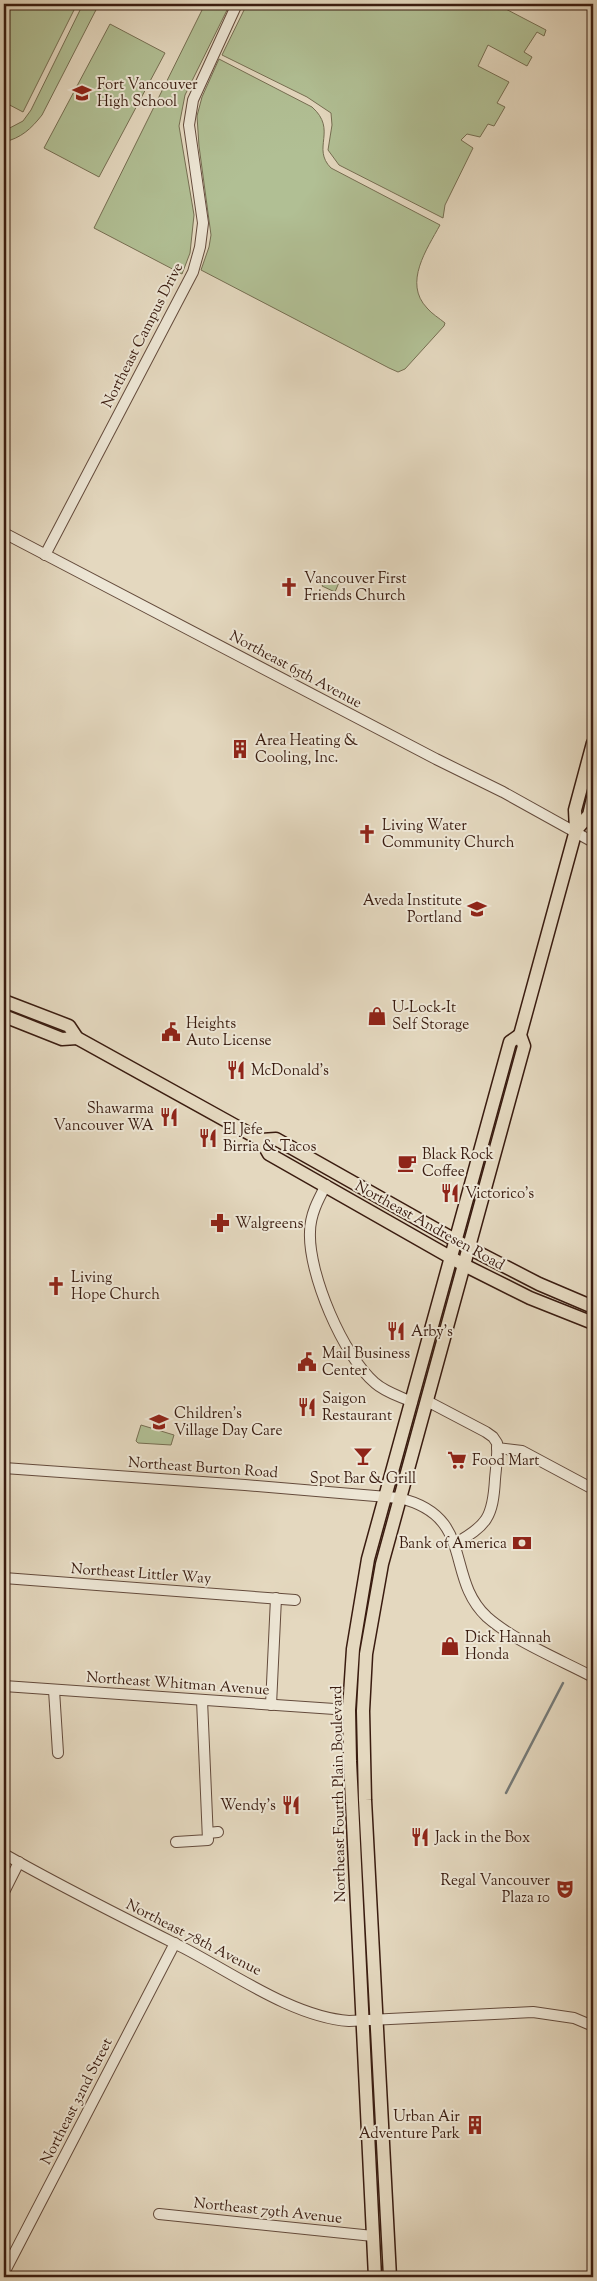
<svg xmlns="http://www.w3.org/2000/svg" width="597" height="2281" viewBox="0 0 597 2281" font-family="'Sorts Mill Goudy',serif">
  <rect width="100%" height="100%" fill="#e4d8bf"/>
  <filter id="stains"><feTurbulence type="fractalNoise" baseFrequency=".004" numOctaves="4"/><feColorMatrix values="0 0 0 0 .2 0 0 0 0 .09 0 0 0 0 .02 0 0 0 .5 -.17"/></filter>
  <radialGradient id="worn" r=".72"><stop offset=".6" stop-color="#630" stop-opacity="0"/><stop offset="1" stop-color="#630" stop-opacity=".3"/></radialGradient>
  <g fill="#b1bf94" stroke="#766e52">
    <polygon points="7,4 77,4 23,112 4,102 4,11"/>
    <path d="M83 4H99L42 115C31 129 21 138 4 142V131L23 121 31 110Z"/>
    <polygon points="205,4 230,4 185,95 179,126 194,215 190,253 182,274 94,228"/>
    <polygon points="247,4 501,4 500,6 546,30 544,36 537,32 524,52 532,57 527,66 488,45 478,66 509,82 497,103 505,107 494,126 488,124 480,137 467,134 461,140 473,148 445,205 443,218 339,165 328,150 332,125 331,113 307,97 222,55"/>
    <polygon points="110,24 165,53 99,177 44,148"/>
    <path d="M219 59 312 107C338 130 311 148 331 168L440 225C427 249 403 283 427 308 432 314 439 318 445 323L444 326 405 369 398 372 389 368 201 270 209 247 211 235 199 146 197 116 202 97Z"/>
    <polygon points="328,575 340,580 335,592 322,586"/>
    <polygon points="141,1425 174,1435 171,1445 138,1443 136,1441"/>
  </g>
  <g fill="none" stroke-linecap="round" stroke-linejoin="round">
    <polyline stroke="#747977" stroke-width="2.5" points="506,1793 563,1683"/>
    <g stroke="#644b3c" stroke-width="12">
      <g id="minor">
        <polyline points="4,533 436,759 503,792 593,842"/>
        <polyline points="45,555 193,272 200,247 203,223 189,125 193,100 237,4"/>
        <path d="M326 1185C318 1200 310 1215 310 1232 308 1273 343 1356 375 1383 385 1392 399 1396 412 1402"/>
        <path d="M427 1401 486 1432 493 1437 497 1443C498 1455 496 1467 495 1479 493 1517 487 1526 454 1544"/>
        <polyline points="497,1448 522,1451 593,1489"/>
        <path d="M4 1468 245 1485 399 1498C476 1516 444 1577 487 1617 514 1641 561 1660 593 1677"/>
        <polyline points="4,1578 295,1600"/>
        <polyline points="4,1686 349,1710"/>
        <polyline points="54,1690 58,1753"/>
        <polyline points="271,1705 276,1598"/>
        <polyline points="208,1833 218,1832"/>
        <polyline points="176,1842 208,1840 202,1700"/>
        <path d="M4 1854C60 1886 118 1915 176 1944 227 1969 291 2017 349 2021L533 2012 574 2018 593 2026"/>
        <polyline points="4,1892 19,1862"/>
        <polyline points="159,2214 373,2236"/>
        <polyline points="4,2273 175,1943"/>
      </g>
    </g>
    <g stroke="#3a1c10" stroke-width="15">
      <g id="major">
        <polyline points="576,830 589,815 593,798"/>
        <polyline points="4,1001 69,1026 77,1038 261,1140 269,1154 464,1265 530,1298 593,1323"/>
        <polyline points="4,1016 62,1039 77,1038"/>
        <polyline points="261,1140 276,1139 469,1248 539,1284 593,1307"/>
        <polyline points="375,2277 350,1761 349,1710 353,1649 368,1559 510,1042 520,1035"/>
        <polyline points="390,2277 365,1800 363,1711 366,1654 382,1564 524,1046 520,1035 576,830 575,810 593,743"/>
      </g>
    </g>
    <use href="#minor" stroke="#ede6d5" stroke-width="10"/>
    <use href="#major" stroke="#e4d8bf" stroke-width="12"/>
  </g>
  <defs>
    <g id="school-bare" transform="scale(1.5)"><path d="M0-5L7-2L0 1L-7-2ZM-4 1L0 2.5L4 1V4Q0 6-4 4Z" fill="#8f2418" stroke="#ede6d5" stroke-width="2.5" paint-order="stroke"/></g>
    <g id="church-bare" transform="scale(1.5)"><path d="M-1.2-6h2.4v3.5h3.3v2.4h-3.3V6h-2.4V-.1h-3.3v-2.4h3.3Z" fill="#8f2418" stroke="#ede6d5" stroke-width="2.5" paint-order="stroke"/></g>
    <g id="building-bare" transform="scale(1.5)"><path d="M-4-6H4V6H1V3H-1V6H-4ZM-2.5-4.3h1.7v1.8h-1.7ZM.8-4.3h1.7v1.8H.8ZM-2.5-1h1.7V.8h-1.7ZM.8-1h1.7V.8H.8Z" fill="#8f2418" stroke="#ede6d5" stroke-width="2.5" paint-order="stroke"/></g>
    <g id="shop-bare" transform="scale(1.5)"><path d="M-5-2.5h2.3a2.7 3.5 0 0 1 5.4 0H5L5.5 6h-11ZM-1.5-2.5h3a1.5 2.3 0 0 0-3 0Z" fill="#8f2418" stroke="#ede6d5" stroke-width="2.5" paint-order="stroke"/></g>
    <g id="civic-bare" transform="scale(1.5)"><path d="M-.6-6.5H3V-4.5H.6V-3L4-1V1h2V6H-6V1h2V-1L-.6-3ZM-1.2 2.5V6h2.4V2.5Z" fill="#8f2418" stroke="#ede6d5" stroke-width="2.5" paint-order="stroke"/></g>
    <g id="restaurant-bare" transform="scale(1.5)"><path d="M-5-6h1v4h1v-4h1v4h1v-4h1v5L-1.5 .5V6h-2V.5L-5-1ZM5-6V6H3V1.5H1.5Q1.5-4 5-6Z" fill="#8f2418" stroke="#ede6d5" stroke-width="2.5" paint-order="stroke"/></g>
    <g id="cafe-bare" transform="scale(1.5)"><path d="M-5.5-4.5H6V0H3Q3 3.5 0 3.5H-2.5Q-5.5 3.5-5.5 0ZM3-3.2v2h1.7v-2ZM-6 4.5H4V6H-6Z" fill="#8f2418" stroke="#ede6d5" stroke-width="2.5" paint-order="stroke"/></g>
    <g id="pharmacy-bare" transform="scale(1.5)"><path d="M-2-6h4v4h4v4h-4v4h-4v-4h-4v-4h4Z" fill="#8f2418" stroke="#ede6d5" stroke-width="2.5" paint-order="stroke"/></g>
    <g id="bar-bare" transform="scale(1.5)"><path d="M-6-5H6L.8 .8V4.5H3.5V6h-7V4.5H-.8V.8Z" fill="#8f2418" stroke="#ede6d5" stroke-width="2.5" paint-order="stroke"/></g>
    <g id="supermarket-bare" transform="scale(1.5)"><path d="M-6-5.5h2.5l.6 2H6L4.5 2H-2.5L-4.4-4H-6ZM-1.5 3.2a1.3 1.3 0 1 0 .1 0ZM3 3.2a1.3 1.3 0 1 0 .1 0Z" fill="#8f2418" stroke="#ede6d5" stroke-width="2.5" paint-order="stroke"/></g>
    <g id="bank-bare" transform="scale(1.5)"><path d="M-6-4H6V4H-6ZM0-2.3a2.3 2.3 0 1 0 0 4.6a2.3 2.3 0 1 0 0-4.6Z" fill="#8f2418" stroke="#ede6d5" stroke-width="2.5" paint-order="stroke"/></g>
    <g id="theatre-bare" transform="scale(1.5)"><path d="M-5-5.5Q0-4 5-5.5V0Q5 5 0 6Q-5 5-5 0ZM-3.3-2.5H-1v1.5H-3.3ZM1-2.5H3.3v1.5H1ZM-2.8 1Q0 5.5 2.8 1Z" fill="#8f2418" stroke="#ede6d5" stroke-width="2.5" paint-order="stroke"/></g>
  </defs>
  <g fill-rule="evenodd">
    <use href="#school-bare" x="82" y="93"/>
    <use href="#church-bare" x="289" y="587"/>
    <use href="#building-bare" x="240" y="749"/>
    <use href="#church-bare" x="367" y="834"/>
    <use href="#school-bare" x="477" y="909"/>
    <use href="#shop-bare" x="377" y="1016"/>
    <use href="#civic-bare" x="171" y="1032"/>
    <use href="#restaurant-bare" x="236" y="1070"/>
    <use href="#restaurant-bare" x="169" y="1117"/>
    <use href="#restaurant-bare" x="208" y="1138"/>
    <use href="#cafe-bare" x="407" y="1163"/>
    <use href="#restaurant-bare" x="450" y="1193"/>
    <use href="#pharmacy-bare" x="220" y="1223"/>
    <use href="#church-bare" x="56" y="1286"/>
    <use href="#restaurant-bare" x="396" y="1331"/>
    <use href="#civic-bare" x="307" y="1362"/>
    <use href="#restaurant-bare" x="307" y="1407"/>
    <use href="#school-bare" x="159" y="1422"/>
    <use href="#bar-bare" x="363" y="1456"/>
    <use href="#supermarket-bare" x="457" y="1460"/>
    <use href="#bank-bare" x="522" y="1543"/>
    <use href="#shop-bare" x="450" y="1646"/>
    <use href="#restaurant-bare" x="291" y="1805"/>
    <use href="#restaurant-bare" x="420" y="1837"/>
    <use href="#theatre-bare" x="565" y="1889"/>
    <use href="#building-bare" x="475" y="2125"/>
  </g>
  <g text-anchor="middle" stroke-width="4" stroke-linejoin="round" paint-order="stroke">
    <g font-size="15" fill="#3a1c10" stroke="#ede6d5" text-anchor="start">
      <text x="97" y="89">Fort Vancouver<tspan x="97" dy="17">High School</tspan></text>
      <text x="304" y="583">Vancouver First<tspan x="304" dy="17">Friends Church</tspan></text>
      <text x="255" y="745">Area Heating &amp;<tspan x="255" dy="17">Cooling, Inc.</tspan></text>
      <text x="382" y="830">Living Water<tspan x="382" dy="17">Community Church</tspan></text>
      <text x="462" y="905" text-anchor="end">Aveda Institute<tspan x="462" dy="17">Portland</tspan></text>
      <text x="392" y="1012">U-Lock-It<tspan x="392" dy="17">Self Storage</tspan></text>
      <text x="186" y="1028">Heights<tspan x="186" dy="17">Auto License</tspan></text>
      <text x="251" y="1075">McDonald's</text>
      <text x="154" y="1113" text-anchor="end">Shawarma<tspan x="154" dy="17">Vancouver WA</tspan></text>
      <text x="223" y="1134">El Jefe<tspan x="223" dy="17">Birria &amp; Tacos</tspan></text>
      <text x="422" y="1159">Black Rock<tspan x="422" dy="17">Coffee</tspan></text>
      <text x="465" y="1198">Victorico's</text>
      <text x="235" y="1228">Walgreens</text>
      <text x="71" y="1282">Living<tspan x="71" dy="17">Hope Church</tspan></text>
      <text x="411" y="1336">Arby's</text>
      <text x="322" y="1358">Mail Business<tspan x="322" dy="17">Center</tspan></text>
      <text x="322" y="1403">Saigon<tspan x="322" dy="17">Restaurant</tspan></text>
      <text x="174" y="1418">Children's<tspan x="174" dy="17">Village Day Care</tspan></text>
      <text x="472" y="1465">Food Mart</text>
      <text x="363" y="1483" text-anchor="middle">Spot Bar &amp; Grill</text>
      <text x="507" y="1548" text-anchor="end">Bank of America</text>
      <text x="465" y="1642">Dick Hannah<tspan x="465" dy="17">Honda</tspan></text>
      <text x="276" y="1810" text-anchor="end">Wendy's</text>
      <text x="435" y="1842">Jack in the Box</text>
      <text x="550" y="1885" text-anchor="end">Regal Vancouver<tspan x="550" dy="17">Plaza 10</tspan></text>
      <text x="460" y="2121" text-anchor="end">Urban Air<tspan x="460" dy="17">Adventure Park</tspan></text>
    </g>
    <g font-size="15" fill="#3a1c10" stroke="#ede6d5">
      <text transform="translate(142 335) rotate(-63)" y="5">Northeast Campus Drive</text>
      <text transform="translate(296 669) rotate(28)" y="5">Northeast 65th Avenue</text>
      <text transform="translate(430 1225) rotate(29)" y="5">Northeast Andresen Road</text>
      <text transform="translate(203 1467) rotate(4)" y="5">Northeast Burton Road</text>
      <text transform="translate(141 1573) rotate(4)" y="5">Northeast Littler Way</text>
      <text transform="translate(178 1683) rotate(4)" y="5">Northeast Whitman Avenue</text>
      <text transform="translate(338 1794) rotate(-91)" y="5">Northeast Fourth Plain Boulevard</text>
      <text transform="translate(194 1937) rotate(27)" y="5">Northeast 78th Avenue</text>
      <text transform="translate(76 2101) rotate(-63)" y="5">Northeast 32nd Street</text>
      <text transform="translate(268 2210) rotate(6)" y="5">Northeast 79th Avenue</text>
    </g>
  </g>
  <rect width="597" height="2281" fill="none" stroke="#e4d8bf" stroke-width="20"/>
  <rect x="5" y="5" width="587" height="2271" fill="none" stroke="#3a1c10" stroke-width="2.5"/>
  <rect x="10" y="10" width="577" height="2261" fill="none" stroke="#3a1c10"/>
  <rect width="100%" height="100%" filter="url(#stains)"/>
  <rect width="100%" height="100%" fill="url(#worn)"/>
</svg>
